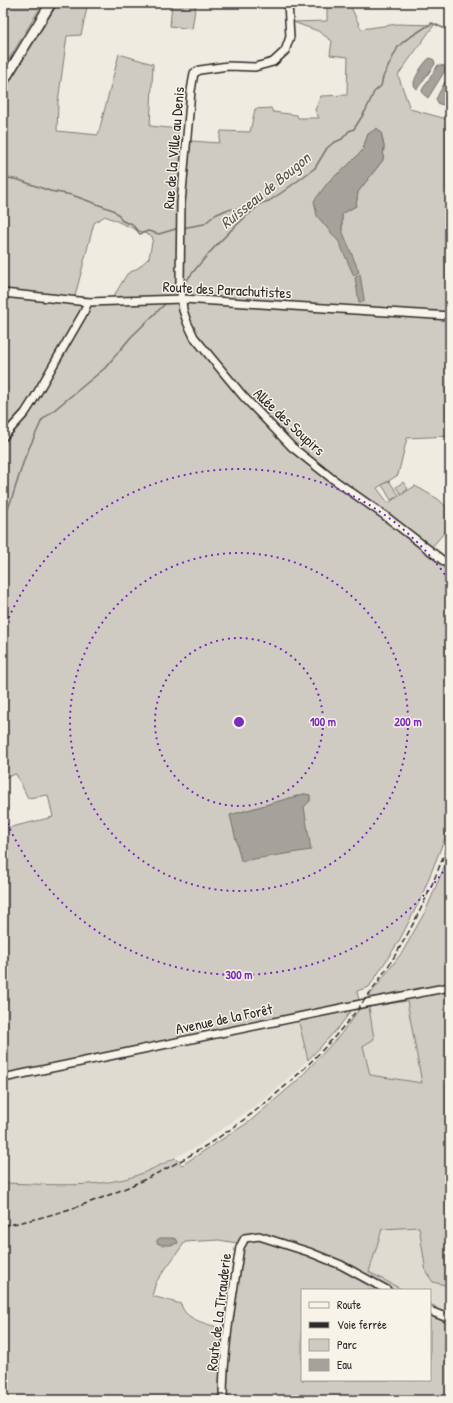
<svg xmlns="http://www.w3.org/2000/svg" width="453" height="1403" viewBox="0 0 453 1403" font-family="'Patrick Hand',sans-serif">
  <rect width="100%" height="100%" fill="#efebe0"/>
  <filter id="ink" filterUnits="userSpaceOnUse"><feTurbulence type="fractalNoise" baseFrequency=".025" numOctaves="2"/><feDisplacementMap in="SourceGraphic" scale="8" xChannelSelector="R" yChannelSelector="G"/><feConvolveMatrix kernelMatrix="1 2 1 2 8 2 1 2 1" color-interpolation-filters="sRGB"/></filter>
  <g filter="url(#ink)">
    <g fill="#dedbd1">
      <polygon points="407,1001 422,1083 370,1075 363,1046 374,1039 369,1007"/>
      <polygon points="297,1014 308,1060 265,1099 195,1148 135,1176 99,1183 63,1185 3,1183 3,1074"/>
      <polygon points="419,1227 423,1246 449,1286 450,1284 450,1322 435,1316 436,1307 430,1304 430,1290 403,1290 369,1272 382,1229"/>
    </g>
    <g fill="#cfcbc2" stroke="#7d7b76" fill-rule="evenodd">
      <polygon points="3,3 43,3 3,69"/>
      <path d="M58 3H88L81 35 67 36 58 102 57 131 98 135 119 54 153 64 150 126 178 129V140L219 143 221 131 250 132 255 109 271 108 273 112 297 115 298 118H319L315 110 321 96 347 95 348 57 330 55 332 41 318 31 293 22 327 21V3H351V7L361 29 398 24 434 25 398 75 410 109 450 120V436L407 438 398 475 377 488 388 503 415 486 438 499 450 510V526L431 548 450 561V825L421 898 399 941 369 987 357 991 359 1000 339 1027 308 1060 297 1014 3 1074V829L53 817 48 795 28 798 16 774 3 778V93ZM381 132 384 146 383 160 358 192 356 206 342 214V230L329 181 346 167 362 151 368 134ZM105 216 153 237 149 258 138 268 127 274 112 299 75 296 94 223ZM304 794 310 795V801L304 806 231 815Z"/>
      <polygon points="172,3 196,3 192,29 170,26"/>
      <polygon points="389,481 399,495 391,500 382,485"/>
      <polygon points="403,482 408,489 401,494 396,487"/>
      <path d="M450 853V1284L449 1286 433 1282 426 1272 419 1227 382 1229 369 1272 403 1290H302V1380H430V1304L436 1307 435 1316 450 1322V1400H3V1183C45 1184 94 1189 135 1176 149 1171 162 1164 175 1158L182 1165 249 1122 297 1081 340 1035 403 951 426 910ZM407 1001 422 1083 370 1075 363 1046 374 1039 369 1007ZM219 1240 237 1243 224 1329C209 1324 185 1321 181 1304L152 1296 156 1282 185 1242Z"/>
    </g>
    <g fill="#a4a29a" stroke="#74726e">
      <path d="M430 58 434 60 435 64 417 89C415 87 414 86 414 83 414 78 425 60 430 58Z"/>
      <polygon points="438,65 445,66 446,69 428,98 423,94 422,90"/>
      <polygon points="450,72 450,106 439,104 436,99"/>
      <polygon points="377,128 381,132 384,146 383,160 358,192 356,206 342,214 342,230 359,272 354,276 339,242 317,216 314,201 329,181 346,167 362,151 368,134"/>
      <polygon points="360,274 364,299 364,302 359,302 355,278"/>
      <polygon points="304,794 310,795 310,801 304,807 311,850 241,861 230,815"/>
      <polygon points="160,1238 173,1238 177,1240 178,1243 171,1245 162,1245 157,1243 157,1240"/>
    </g>
    <g fill="none" stroke-linecap="round" stroke-linejoin="round">
      <g stroke="#74726e" stroke-width="1.5">
        <polyline points="3,177 19,180 50,191 72,195 113,210 119,215 121,220 127,223 131,223 140,234 148,231 159,234 179,228"/>
        <polyline points="182,228 204,224 215,215 226,210 235,209 242,211 254,205 269,201 284,191 315,168 327,148 333,143 342,139 349,131 354,129 366,110 374,92 381,86 383,77 398,47 404,41 432,23 450,31"/>
        <path d="M186 281C209 251 232 227 262 203"/>
        <polyline points="3,519 11,501 25,457 42,420 105,368 131,337 166,303"/>
      </g>
      <g stroke="#2b2b2b" stroke-width="10">
        <g id="minor">
          <polyline points="288,3 290,37 285,51 273,62 255,67 228,66 200,70 194,73 191,91 181,203 180,283 183,310 187,322 194,337 243,396 292,447 330,477 384,515 450,566"/>
          <polyline points="3,293 88,302 183,299 450,316"/>
          <polyline points="3,437 25,413 32,402 84,312 88,302"/>
          <polyline points="3,1078 361,1004 450,987"/>
          <polyline points="430,1311 450,1319"/>
          <path d="M223 1400C223 1349 232 1298 240 1247L245 1238 259 1236 309 1252 341 1265 387 1290"/>
        </g>
      </g>
      <g stroke="#2b2b2b" stroke-width="12">
        <polyline id="major" points="3,82 51,3"/>
      </g>
      <use href="#minor" stroke="#f7f3e8" stroke-width="7"/>
      <use href="#major" stroke="#f7f3e8" stroke-width="9"/>
      <path stroke="#2b2b2b" stroke-width="1.5" stroke-dasharray="6 3" stroke-linecap="butt" d="M3 1226C208 1187 385 1036 450 837"/>
    </g>
  </g>
  <g fill="none" stroke="#7b2cbf" stroke-width="2" stroke-dasharray="2 4">
    <circle cx="239" cy="722" r="84"/>
    <circle cx="239" cy="722" r="169"/>
    <path d="M450 862A253 253 0 0 1 4 815M4 629A253 253 0 0 1 450 582"/>
  </g>
  <g text-anchor="middle" stroke-width="3" stroke-linejoin="round" paint-order="stroke">
    <g font-size="15" fill="#2b2b2b" stroke="#f7f3e8">
      <text transform="translate(174 148) rotate(-85)" y="5">Rue de la Ville au Denis</text>
      <text transform="translate(227 290) rotate(3)" y="5">Route des Parachutistes</text>
      <text transform="translate(289 422) rotate(43)" y="5">Allée des Soupirs</text>
      <text transform="translate(224 1019) rotate(-12)" y="5">Avenue de la Forêt</text>
      <text transform="translate(219 1312) rotate(-83)" y="5">Route de La Tirauderie</text>
    </g>
    <g font-size="16" font-style="italic" fill="#555552" stroke="#f7f3e8">
      <text transform="translate(265 190) rotate(-39)" y="6">Ruisseau de Bougon</text>
    </g>
  </g>
  <circle cx="239" cy="722" r="6" fill="#7b2cbf" stroke="#f7f3e8" stroke-width="2"/>
  <g font-size="12" text-anchor="middle" font-weight="bold" fill="#7b2cbf" stroke="#f7f3e8" stroke-width="3" stroke-linejoin="round" paint-order="stroke">
    <text x="323" y="726">100 m</text>
    <text x="408" y="726">200 m</text>
    <text x="239" y="979">300 m</text>
  </g>
  <rect width="453" height="1403" fill="none" stroke="#f7f3e8" stroke-width="16"/>
  <rect x="8" y="8" width="437" height="1387" fill="none" stroke="#2b2b2b" stroke-width="1.5" filter="url(#ink)"/>
  <rect x="301" y="1289" width="130" height="92" fill="#f7f3e8" stroke="#a5a39c"/>
  <rect x="309" y="1302" width="20" height="6" fill="#f7f3e8" stroke="#a5a39c"/>
  <text x="337" y="1309" font-size="12" fill="#2b2b2b">Route</text>
  <rect x="309" y="1322" width="20" height="6" fill="#2b2b2b" stroke="#a5a39c"/>
  <text x="337" y="1329" font-size="12" fill="#2b2b2b">Voie ferrée</text>
  <rect x="309" y="1339" width="20" height="12" fill="#cfcbc2" stroke="#a5a39c"/>
  <text x="337" y="1349" font-size="12" fill="#2b2b2b">Parc</text>
  <rect x="309" y="1359" width="20" height="12" fill="#a4a29a" stroke="#a5a39c"/>
  <text x="337" y="1369" font-size="12" fill="#2b2b2b">Eau</text>
</svg>
